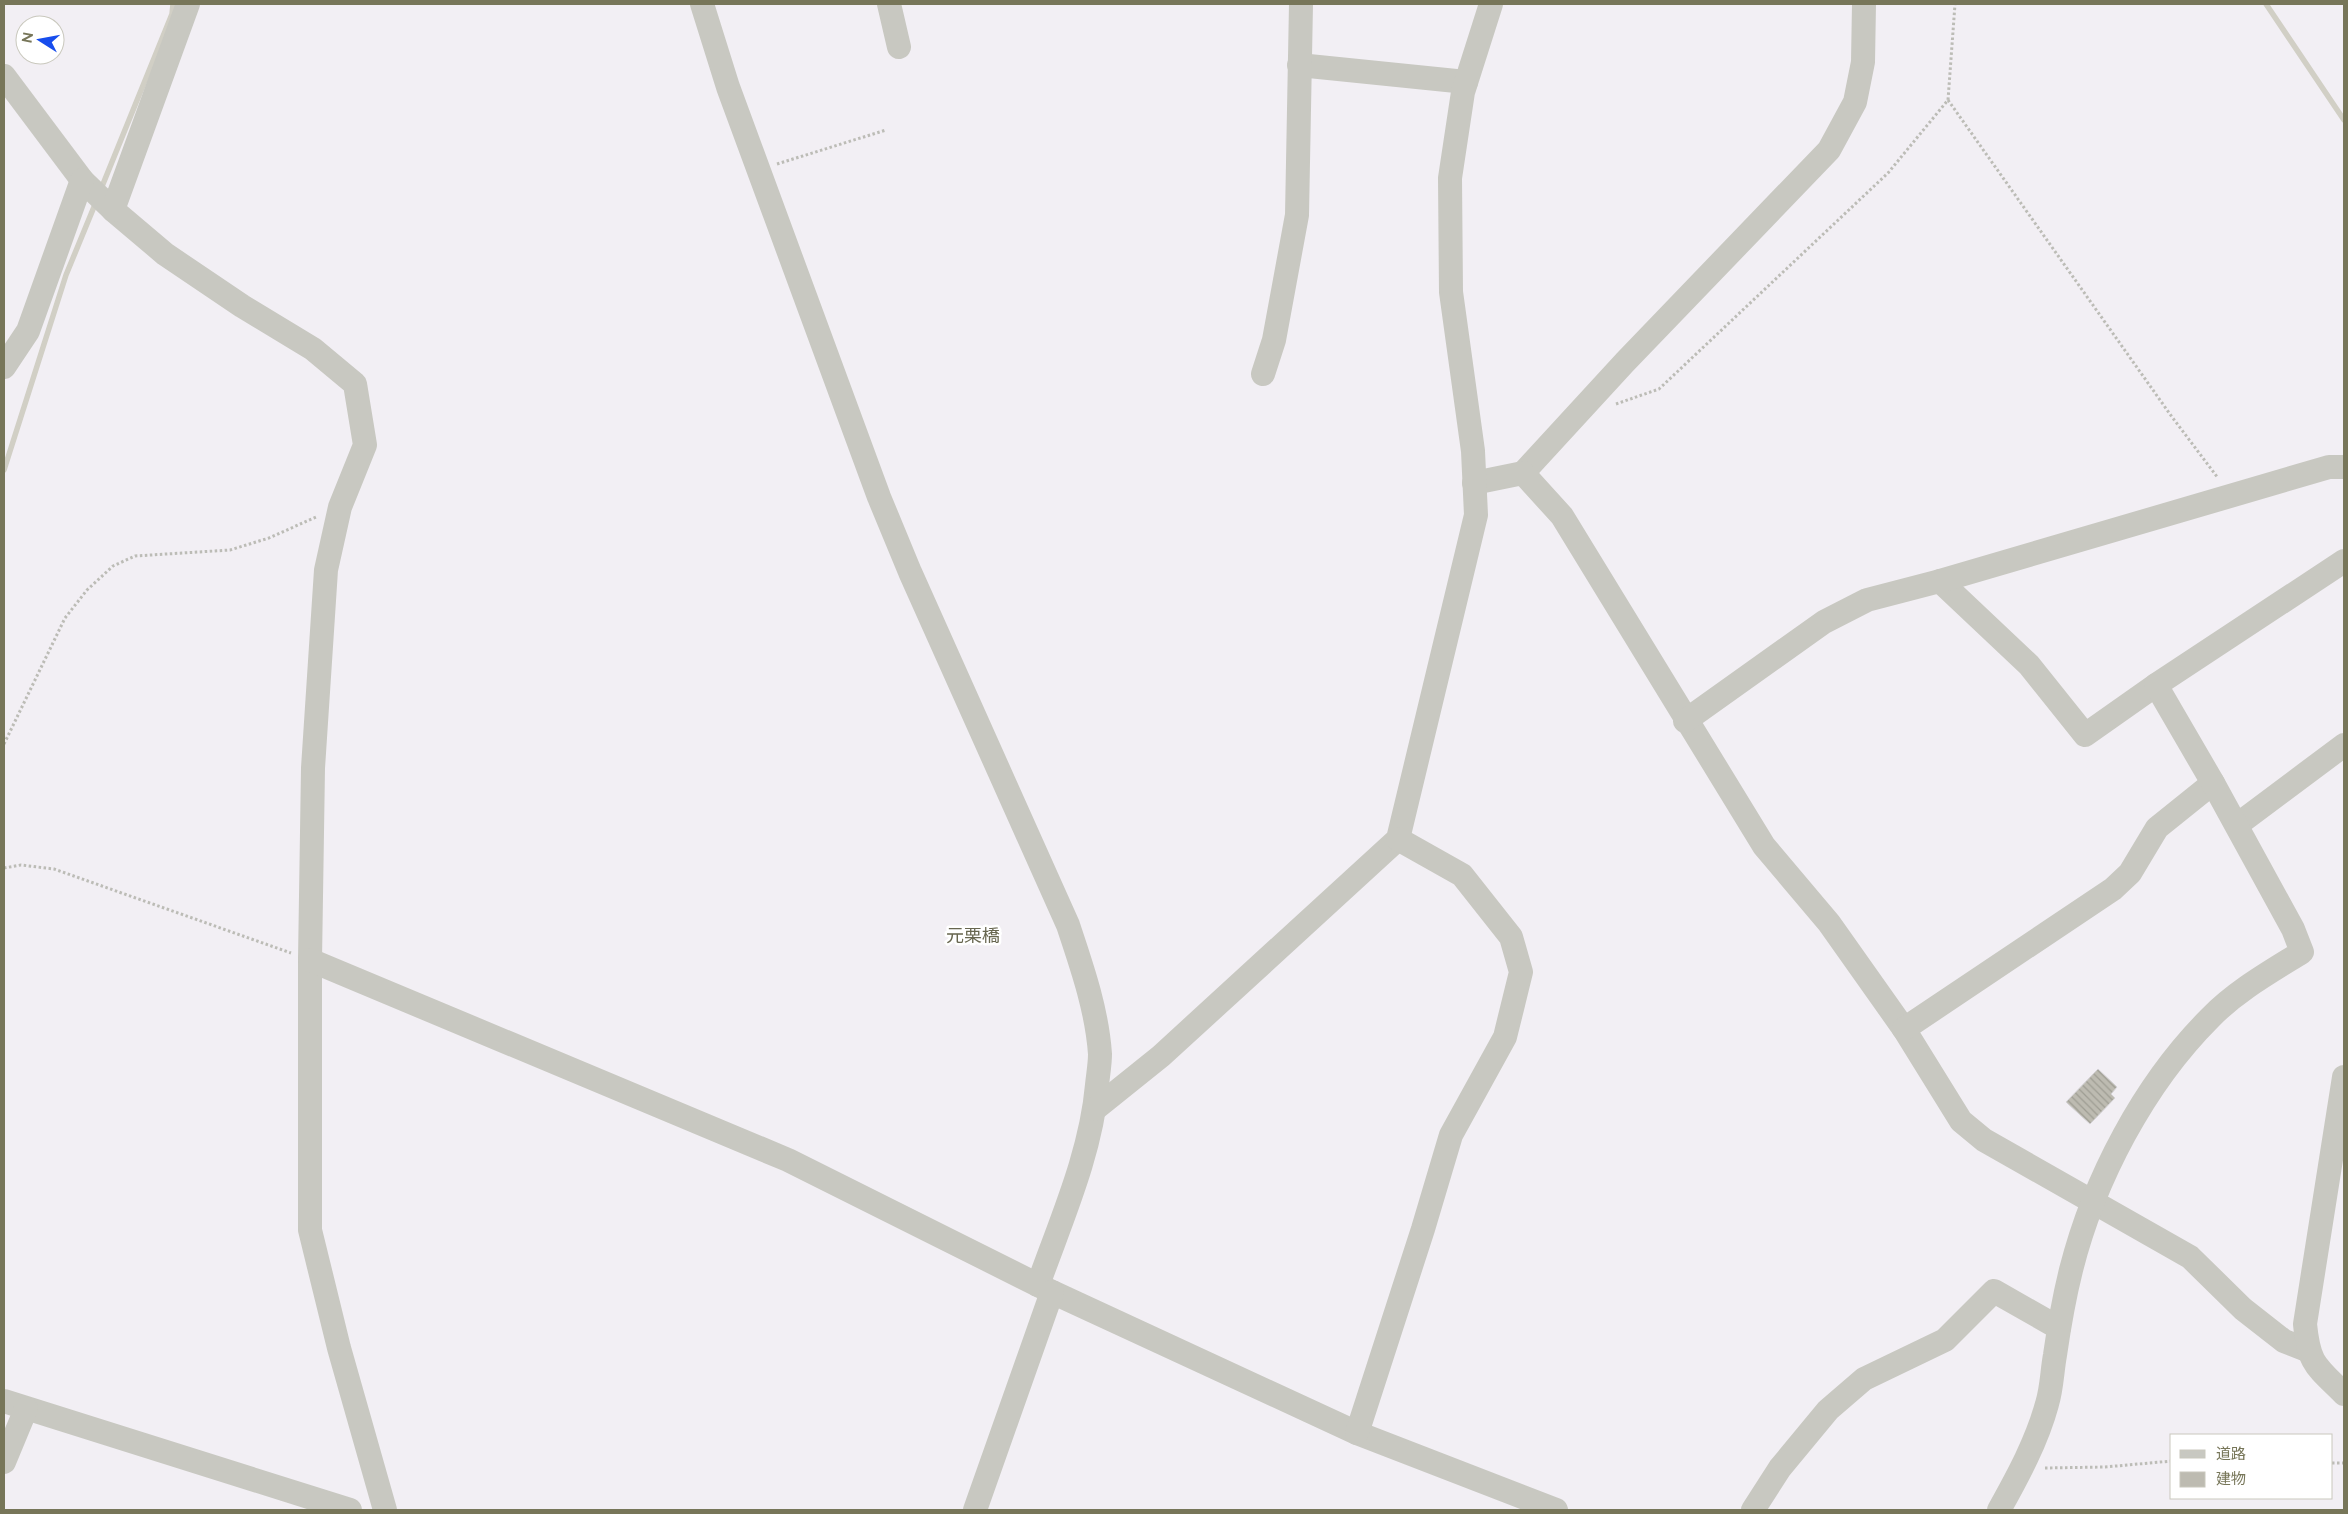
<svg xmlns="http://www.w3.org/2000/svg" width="2348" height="1514" viewBox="0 0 2348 1514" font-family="Raleway,'Noto Sans JP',sans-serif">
  <defs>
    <pattern id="building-back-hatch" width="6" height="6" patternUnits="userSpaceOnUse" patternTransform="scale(1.25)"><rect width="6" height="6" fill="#bdbbb1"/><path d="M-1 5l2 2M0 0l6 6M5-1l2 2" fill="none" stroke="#9e9d93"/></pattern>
  </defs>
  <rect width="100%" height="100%" fill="#f2eff4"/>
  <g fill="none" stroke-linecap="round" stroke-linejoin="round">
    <g stroke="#d1cfc5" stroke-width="5.5">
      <polyline points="2266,4 2344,120"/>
      <polyline points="101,189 172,14 173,4"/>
      <polyline points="4,470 66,275 96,202"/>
    </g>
  </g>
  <polygon fill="url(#building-back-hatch)" stroke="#d4d2d5" points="2098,1069 2117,1087 2111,1094 2115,1098 2090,1124 2066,1102"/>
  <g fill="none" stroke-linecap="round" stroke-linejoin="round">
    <g stroke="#bcbcb6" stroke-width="3" stroke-dasharray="2.5 2.5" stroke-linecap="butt">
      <polyline points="1948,100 2172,417 2218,478"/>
      <polyline points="777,164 886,130"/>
      <polyline points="1616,404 1659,389 1888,173 1948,100 1955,4"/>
      <polyline points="4,744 65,618 87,590 113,566 135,556 230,550 269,538 316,517"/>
      <polyline points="4,868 21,865 54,869 291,953"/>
      <polyline points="2332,1463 2344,1463"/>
      <polyline points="2045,1468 2105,1467 2172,1461"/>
    </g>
    <g stroke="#c8c8c1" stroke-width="24">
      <path d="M702 4 728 87 879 497 910 572 1068 925C1082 967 1097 1010 1100 1054 1100 1064 1098 1075 1097 1085 1091 1154 1061 1220 1038 1285"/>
      <polyline points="889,4 899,47"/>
      <polyline points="1299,65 1466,82"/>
      <polyline points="4,76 82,180 113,210 165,254 242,306 313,349 355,384 365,445 340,507 326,570 313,768 310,960 310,1230 339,1348 385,1510"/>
      <polyline points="113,210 188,4"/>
      <polyline points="4,367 28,331 82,180"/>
      <polyline points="1263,374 1274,340 1297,215 1301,4"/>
      <polyline points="1523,473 1625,362 1829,150 1855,102 1863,62 1864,4"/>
      <polyline points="1474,483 1523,473 1562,516 1764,846 1829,923 1904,1029 1961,1121 1984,1140 2190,1257 2243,1309 2284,1341 2307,1350"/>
      <polyline points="1940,581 2029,665 2085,735 2156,685"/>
      <polyline points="1685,721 1824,622 1867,600 1940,581 2329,467 2344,467"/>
      <polyline points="2237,825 2344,745"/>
      <polyline points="310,960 788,1160 1052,1292 1357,1433 1556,1510"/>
      <polyline points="1904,1029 2113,889 2130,873 2157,828 2213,783"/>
      <path d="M2344 1077 2305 1324C2309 1365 2316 1366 2344 1394"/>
      <polyline points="1095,1109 1161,1056 1398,839 1476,515 1473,451 1451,292 1450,178 1463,92 1491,4"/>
      <polyline points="4,1401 350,1510"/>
      <polyline points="1357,1433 1423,1229 1451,1135 1505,1037 1521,972 1511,937 1462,875 1398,839"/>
      <polyline points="4,1462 26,1409"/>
      <polyline points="975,1510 1052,1292"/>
      <polyline points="1753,1510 1780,1468 1828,1410 1864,1379 1945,1340 1994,1291 2059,1328"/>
      <path d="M1999 1510C2018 1476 2037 1441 2047 1404 2052 1388 2052 1371 2055 1355 2059 1327 2064 1298 2071 1270 2094 1179 2144 1084 2210 1018 2236 991 2270 972 2302 952L2293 929 2213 783 2156 685 2344 561"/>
    </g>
  </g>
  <g text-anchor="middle" stroke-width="5" stroke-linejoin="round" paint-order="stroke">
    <g font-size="18" fill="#67664f" stroke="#fff">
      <text x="973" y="942">元栗橋</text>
    </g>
  </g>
  <rect width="2348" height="1514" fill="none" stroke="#777659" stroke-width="10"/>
  <rect x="2170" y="1434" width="162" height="65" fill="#ffffff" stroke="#c9c8bd"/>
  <rect x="2180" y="1450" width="25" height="8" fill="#c8c8c1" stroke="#c9c8bd"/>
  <text x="2216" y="1459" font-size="15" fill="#777659">道路</text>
  <rect x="2180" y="1472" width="25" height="15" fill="#bdbbb1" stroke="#c9c8bd"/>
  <text x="2216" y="1484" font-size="15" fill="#777659">建物</text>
  <g transform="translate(40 40) rotate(281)"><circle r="24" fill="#ffffff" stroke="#c9c8bd"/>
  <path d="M0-4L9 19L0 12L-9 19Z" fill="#174ded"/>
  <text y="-8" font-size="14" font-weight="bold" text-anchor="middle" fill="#777659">N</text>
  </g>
</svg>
